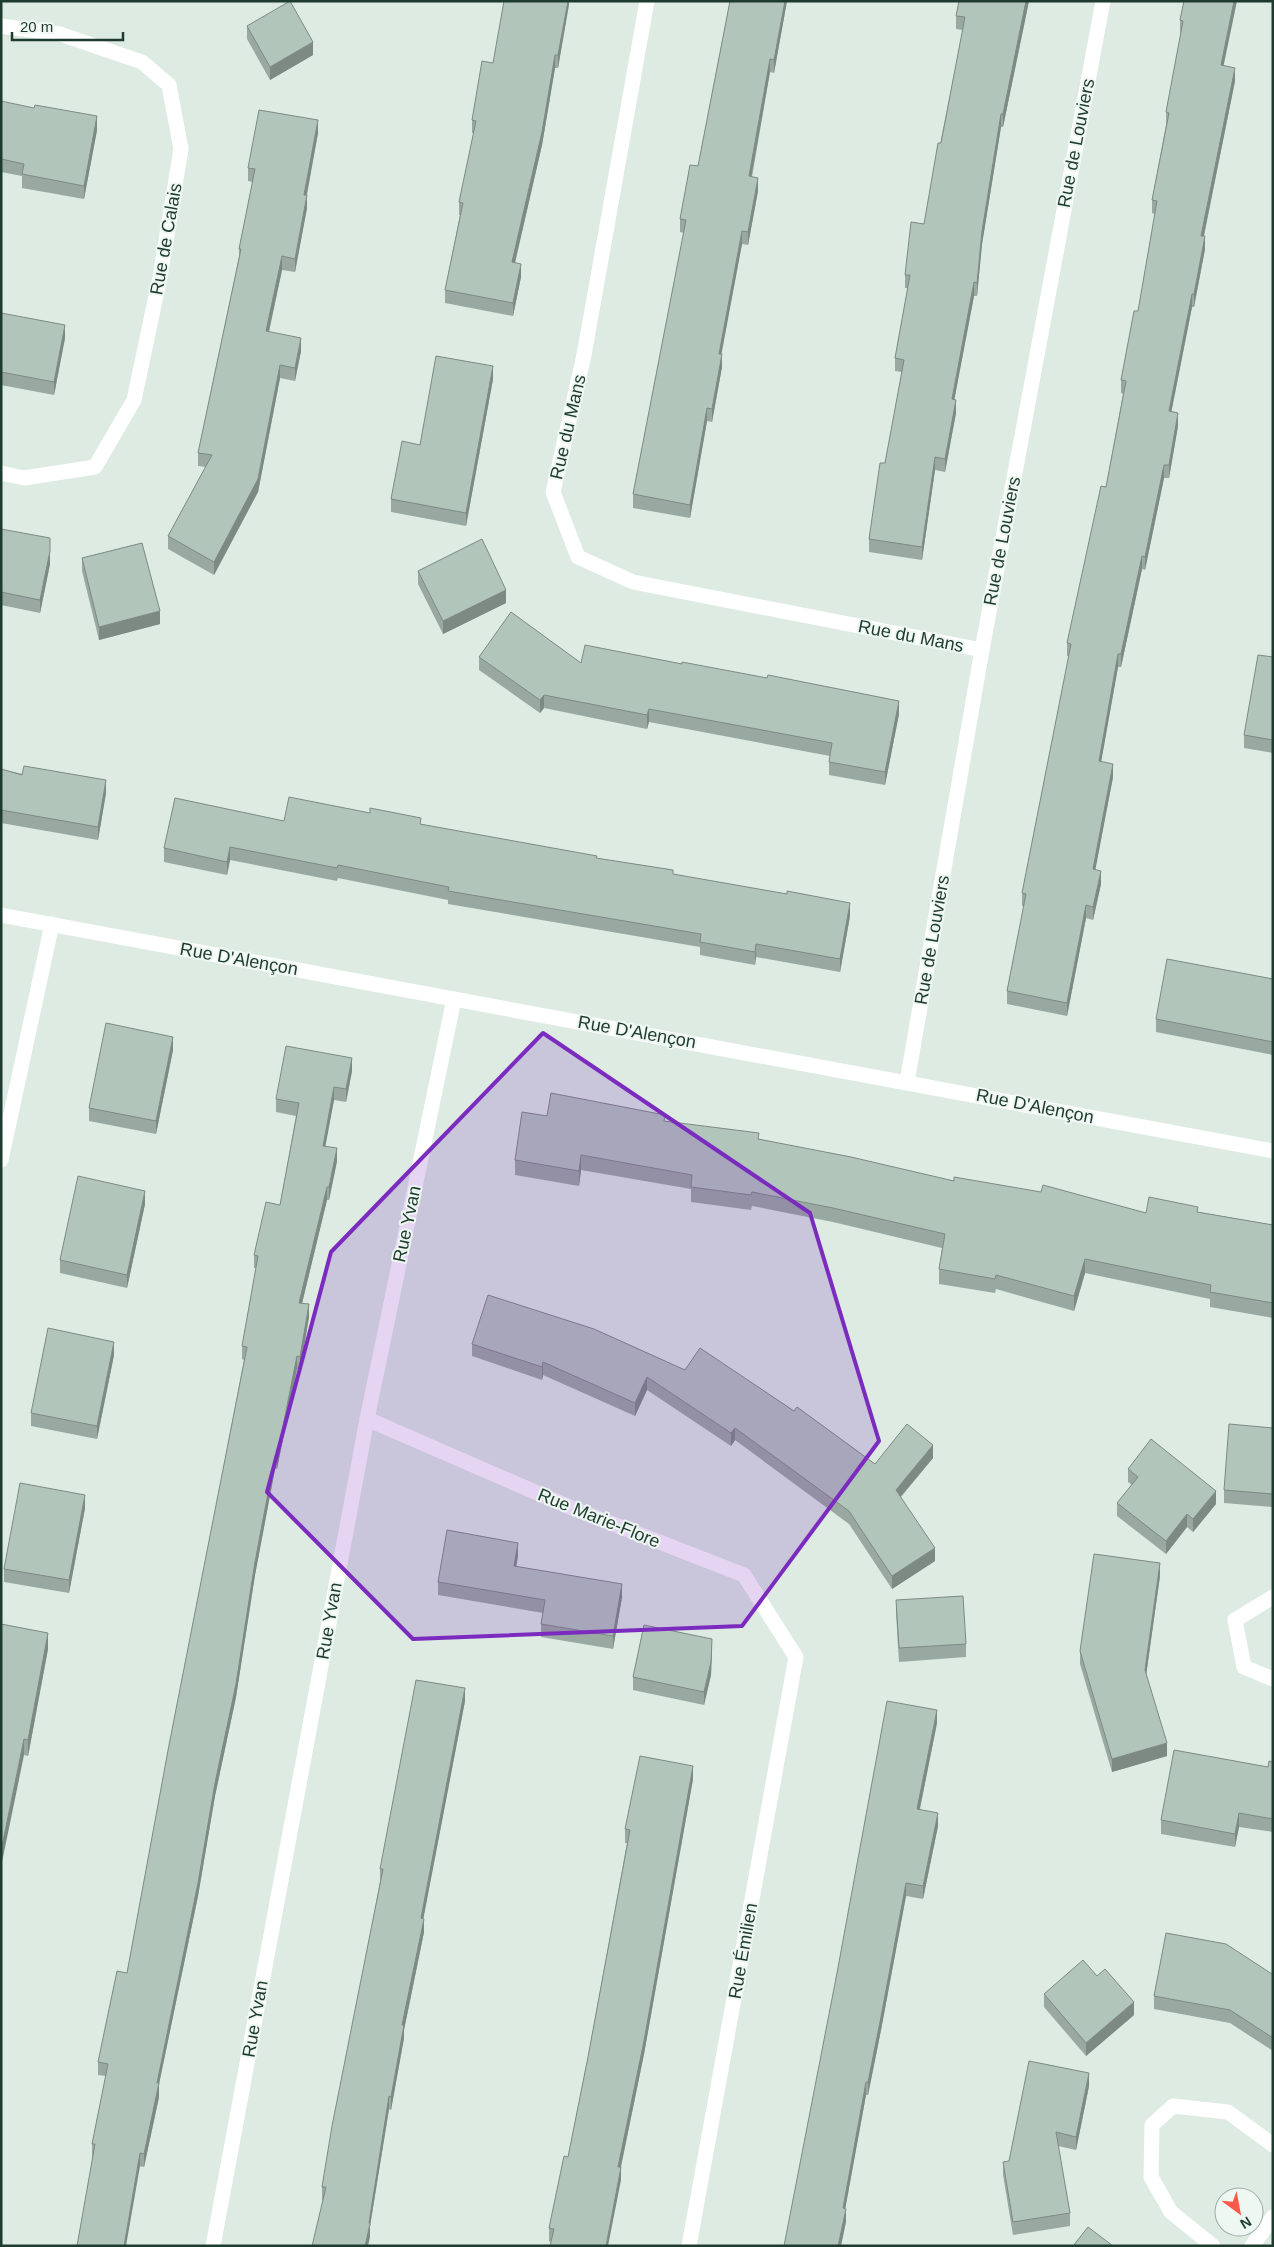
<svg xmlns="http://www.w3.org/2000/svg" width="1274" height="2247" viewBox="0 0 1274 2247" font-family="Arial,sans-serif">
  <rect width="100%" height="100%" fill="#ddebe3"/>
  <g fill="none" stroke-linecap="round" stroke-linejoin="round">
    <g stroke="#fff" stroke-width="15">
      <polyline points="647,1 584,355 553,492 578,557 633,582 982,650"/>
      <polyline points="1,26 60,34 142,62 169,85 181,149 160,277 134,400 95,467 24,478 1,473"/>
      <polyline points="1,915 1273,1151"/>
      <polyline points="907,1082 982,650 1103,1"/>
      <polyline points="1,1160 52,924"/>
      <polyline points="367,1419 572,1508 744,1575 796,1657 689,2246"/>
      <polyline points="1273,1597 1235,1620 1244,1667 1273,1679"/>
      <polyline points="213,2246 367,1419 454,999"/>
      <polyline points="1213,2246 1171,2212 1151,2177 1152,2125 1173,2106 1228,2112 1273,2145"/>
      <polyline points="1252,2246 1273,2217"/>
    </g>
  </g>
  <g fill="#99a9a1">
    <polygon points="569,1 558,68 555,68 542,145 515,263 521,277 513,316 445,303 445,290 460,215 459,215 459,202 474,133 472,133 472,120 493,63"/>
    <polygon points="730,1 787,1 774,73 770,72 752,177 758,191 748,245 742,244 721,354 722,367 712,422 707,421 690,518 633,508 633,494 684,233 680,232 680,219 698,166"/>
    <polygon points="959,1 1029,1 1003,127 1001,127 982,244 977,296 974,296 954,400 956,413 945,472 935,470 922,560 869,552 869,539 885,463 902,372 895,371 895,358 908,288 905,288 905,275 924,224 963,30 956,29 956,16"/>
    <polygon points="1184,1 1223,65 1235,81 1204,236 1205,249 1194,307 1192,307 1171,412 1178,426 1169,478 1164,478 1145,570 1142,569 1121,667 1118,667 1101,761 1113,777 1095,870 1101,884 1093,920 1086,918 1067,1016 1007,1004 1007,991 1024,906 1022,906 1022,893 1069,656 1067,656 1067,643 1106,487 1123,394 1121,393 1121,380 1138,311 1155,214 1152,213 1152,200 1166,125 1166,112 1181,33 1180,33 1180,20"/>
    <polygon points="247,26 313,55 270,80 247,39"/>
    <polygon points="1,101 97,130 84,199 22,188 22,176 1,172"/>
    <polygon points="318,133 307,195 307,208 295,272 282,270 269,332 301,351 295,381 280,378 258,492 214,575 168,549 168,536 206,467 198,466 198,453 239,257 239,249 253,182 248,181 248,168"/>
    <polygon points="1,313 65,338 54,395 1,385"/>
    <polygon points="493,379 466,526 391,512 391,499 420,445"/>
    <polygon points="1,529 50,564 40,613 1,605"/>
    <polygon points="82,558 160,624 99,640 82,571"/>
    <polygon points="418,571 506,603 443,634 418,584"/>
    <polygon points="479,657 581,663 899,714 885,785 829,775 829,762 830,756 649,722 647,729 544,708 540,713 479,670"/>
    <polygon points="1273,657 1273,753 1244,748 1244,735"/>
    <polygon points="1,769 106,793 98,840 1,823"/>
    <polygon points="284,821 421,824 673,874 850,916 840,972 756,957 755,965 700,955 700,947 448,904 448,900 338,878 337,881 230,860 227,875 164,862 164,848"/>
    <polygon points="1273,979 1273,1055 1156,1032 1156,1019"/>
    <polygon points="173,1050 156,1134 89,1121 89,1108"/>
    <polygon points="352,1071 346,1102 334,1100 325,1146 337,1161 329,1200 327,1200 302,1303 309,1317 300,1370 297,1369 277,1469 275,1469 255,1575 236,1697 215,1796 198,1896 159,2084 159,2097 144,2167 92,2157 92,2144 106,2076 98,2075 98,2062 127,1973 244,1360 242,1359 242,1346 256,1268 254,1268 254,1255 280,1205 296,1116 276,1112 276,1099"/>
    <polygon points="665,1121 759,1139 954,1181 1146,1213 1198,1212 1273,1225 1273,1318 1210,1307 1210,1299 1085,1273 1074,1311 996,1289 995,1293 939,1284 939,1269 942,1248 833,1222 752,1206 751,1210 691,1202 691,1189 581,1170 579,1186 515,1175 515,1160"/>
    <polygon points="145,1204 127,1288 60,1273 60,1260"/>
    <polygon points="472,1344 685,1370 794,1411 875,1464 933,1458 901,1497 935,1561 892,1589 849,1524 735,1440 731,1446 647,1390 635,1416 543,1375 542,1380 472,1356"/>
    <polygon points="114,1355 97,1439 31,1426 31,1413"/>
    <polygon points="1273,1428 1273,1507 1224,1503 1224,1490"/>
    <polygon points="1128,1469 1216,1504 1193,1532 1187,1527 1166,1554 1117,1516 1117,1503 1132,1485 1128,1482"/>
    <polygon points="85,1508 69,1593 4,1582 4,1569"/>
    <polygon points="518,1556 516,1567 622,1597 613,1649 541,1637 541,1624 543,1613 438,1595 438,1582"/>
    <polygon points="1160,1576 1146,1675 1167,1756 1112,1772 1080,1664 1080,1651"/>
    <polygon points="896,1600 966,1644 966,1657 899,1662 896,1613"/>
    <polygon points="1,1624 48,1649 28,1756 24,1755"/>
    <polygon points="712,1652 711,1675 704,1705 633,1690 633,1677"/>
    <polygon points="465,1701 423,1919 424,1932 404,2030 404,2038 391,2110 389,2109 370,2226 370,2237 322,2200 322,2187 380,1882 380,1869"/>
    <polygon points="937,1723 920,1809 938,1826 923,1899 906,1896 881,2030 868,2095 866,2095 845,2209 846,2222 784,2246"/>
    <polygon points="1273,1762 1273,1832 1239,1827 1235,1847 1161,1834 1161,1820 1268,1767"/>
    <polygon points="693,1779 644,2054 621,2167 621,2180 551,2242 549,2241 549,2228 568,2157 588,2057 627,1843 625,1843 625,1829"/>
    <polygon points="1273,1973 1273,2051 1230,2023 1154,2009 1154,1996 1272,1974"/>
    <polygon points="1044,1994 1134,2015 1086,2056 1044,2007"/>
    <polygon points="1089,2086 1076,2150 1058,2146 1070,2213 1070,2226 1013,2235 1003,2175 1003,2162 1009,2161"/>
  </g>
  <g fill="#7d8a83">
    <polygon points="568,1 569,1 569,5 558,68 558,55"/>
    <polygon points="785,1 787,1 774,73 774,60"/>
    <polygon points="1026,1 1029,1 1003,127 1003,114"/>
    <polygon points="1234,1 1237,1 1221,78 1221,65"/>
    <polygon points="313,42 313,55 270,80 270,67"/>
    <polygon points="555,55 555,68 542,145 512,275 512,262"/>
    <polygon points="770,59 770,72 749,189 749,176"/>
    <polygon points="1235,68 1235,81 1201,249 1201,236"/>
    <polygon points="1001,114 1001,127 982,244 977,296 977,283 982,231"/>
    <polygon points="97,116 97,130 84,199 84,186"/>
    <polygon points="318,120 318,133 304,208 304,195"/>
    <polygon points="758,178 758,191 748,245 748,232"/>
    <polygon points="307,195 307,208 295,272 295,259"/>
    <polygon points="742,231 742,244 719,367 719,354"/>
    <polygon points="1205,236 1205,249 1194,307 1194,294"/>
    <polygon points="282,256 282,270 266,344 266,331"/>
    <polygon points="521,264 521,277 513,316 513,303"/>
    <polygon points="974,282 974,296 952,412 952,399"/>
    <polygon points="1192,294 1192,307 1169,424 1169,411"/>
    <polygon points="65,325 65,338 54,395 54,382"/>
    <polygon points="301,338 301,351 295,381 295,368"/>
    <polygon points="722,354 722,367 712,422 712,409"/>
    <polygon points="280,365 280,378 258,492 214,575 214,562"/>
    <polygon points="493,366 493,379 466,526 466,513"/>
    <polygon points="956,400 956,413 945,472 945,459"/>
    <polygon points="707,408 707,421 690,518 690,505"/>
    <polygon points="1178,413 1178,426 1169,478 1169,465"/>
    <polygon points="935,457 935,470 922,560 922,547"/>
    <polygon points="1164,465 1164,478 1145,570 1145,557"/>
    <polygon points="50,551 50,564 40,613 40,600"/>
    <polygon points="1142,556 1142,569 1121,667 1121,654"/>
    <polygon points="506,590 506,603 443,634 443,621"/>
    <polygon points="160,611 160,624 99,640 99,627"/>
    <polygon points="1118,654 1118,667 1099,774 1099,761"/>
    <polygon points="544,695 544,708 540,713 540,700"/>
    <polygon points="899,701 899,714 885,785 885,772"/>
    <polygon points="649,709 649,722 647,729 647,715"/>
    <polygon points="1113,764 1113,777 1093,882 1093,869"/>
    <polygon points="106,780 106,793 98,840 98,827"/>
    <polygon points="230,847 230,860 227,875 227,862"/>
    <polygon points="1101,871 1101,884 1093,920 1093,907"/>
    <polygon points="850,903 850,916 840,972 840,959"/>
    <polygon points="1086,905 1086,918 1067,1016 1067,1003"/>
    <polygon points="756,944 756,957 755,965 755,952"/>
    <polygon points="173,1037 173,1050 156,1134 156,1121"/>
    <polygon points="352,1058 352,1071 346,1102 346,1089"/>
    <polygon points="334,1087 334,1100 323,1159 323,1146"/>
    <polygon points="337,1148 337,1161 329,1200 329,1187"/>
    <polygon points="581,1155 581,1170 579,1186 579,1171"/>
    <polygon points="327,1187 327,1200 299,1316 299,1303"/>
    <polygon points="145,1191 145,1204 127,1288 127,1275"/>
    <polygon points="1085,1259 1085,1273 1074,1311 1074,1296"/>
    <polygon points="309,1304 309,1317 300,1370 300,1357"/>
    <polygon points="114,1342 114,1355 97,1439 97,1426"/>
    <polygon points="297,1356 297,1369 277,1469 277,1456"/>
    <polygon points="543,1362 543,1375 542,1380 542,1367"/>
    <polygon points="647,1377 647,1390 635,1416 635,1403"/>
    <polygon points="735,1428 735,1440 731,1446 731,1433"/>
    <polygon points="933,1445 933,1458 896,1502 896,1490"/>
    <polygon points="275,1456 275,1469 255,1575 236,1697 215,1796 198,1896 159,2084 159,2097 144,2167 144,2154 157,2083 215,1783 255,1562"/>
    <polygon points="1216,1491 1216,1504 1193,1532 1193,1519"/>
    <polygon points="85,1495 85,1508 69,1593 69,1580"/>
    <polygon points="1187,1514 1187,1527 1166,1554 1166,1541"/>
    <polygon points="518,1543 518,1556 514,1579 514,1566"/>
    <polygon points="935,1548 935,1561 892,1589 892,1576"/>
    <polygon points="1160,1563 1160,1576 1145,1683 1145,1670"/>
    <polygon points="622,1584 622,1597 613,1649 613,1636"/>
    <polygon points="48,1633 48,1649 28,1756 28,1740"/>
    <polygon points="712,1639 711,1675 704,1705 704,1692"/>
    <polygon points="465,1688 465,1701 421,1931 421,1918"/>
    <polygon points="937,1710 937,1723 917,1822 917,1809"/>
    <polygon points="24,1739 24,1755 1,1867 1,1851"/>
    <polygon points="1167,1743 1167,1756 1112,1772 1112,1759"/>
    <polygon points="693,1766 693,1779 644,2054 618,2180 618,2167"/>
    <polygon points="938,1813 938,1826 923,1899 923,1886"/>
    <polygon points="1239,1813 1239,1827 1235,1847 1235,1834"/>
    <polygon points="906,1883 906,1896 881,2030 868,2095 868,2082"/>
    <polygon points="424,1919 424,1932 404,2030 404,2038 391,2110 391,2097 402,2025"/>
    <polygon points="1134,2002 1134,2015 1086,2056 1086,2043"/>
    <polygon points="1089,2073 1089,2086 1076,2150 1076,2137"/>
    <polygon points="866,2082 866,2095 843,2221 843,2208"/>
    <polygon points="389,2096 389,2109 370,2226 370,2237 368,2246 365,2246"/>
    <polygon points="140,2153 140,2166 126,2246 124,2246"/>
    <polygon points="621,2167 621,2180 608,2246 606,2246"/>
    <polygon points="846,2209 846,2222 841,2246 838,2246"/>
  </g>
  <g fill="#b2c5bb" stroke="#7d8a83">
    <polygon points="290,1 313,42 270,67 247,26"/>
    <polygon points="504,1 568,1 558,55 555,55 542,132 512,262 521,264 513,303 445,290 463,203 459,202 476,121 472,120 482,61 493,63"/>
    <polygon points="730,1 785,1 774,60 770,59 749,176 758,178 748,232 742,231 719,354 722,354 712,409 707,408 690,505 633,494 686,220 680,219 690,165 698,166"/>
    <polygon points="959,1 1026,1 1003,114 1001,114 982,231 977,283 974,282 952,399 956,400 945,459 935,457 922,547 869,539 880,463 885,463 904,360 895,358 910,275 905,275 911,222 924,224 938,143 941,143 965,17 956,16"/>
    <polygon points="1184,1 1234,1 1221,65 1235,68 1201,236 1205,236 1194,294 1192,294 1169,411 1178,413 1169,465 1164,465 1145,557 1142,556 1121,654 1118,654 1099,761 1113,764 1093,869 1101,871 1093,907 1086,905 1067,1003 1007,991 1026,894 1022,893 1071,644 1067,643 1101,486 1106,487 1126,381 1121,380 1134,311 1138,311 1157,201 1152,200 1169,113 1166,112 1183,21 1180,20"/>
    <polygon points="1,101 34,108 35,105 97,116 84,186 22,174 24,164 1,159"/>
    <polygon points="259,110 318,120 304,195 307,195 295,259 282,256 266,331 301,338 295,368 280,365 258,479 214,562 168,536 212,455 198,453 241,249 239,249 255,169 248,168"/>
    <polygon points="1,313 65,325 54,382 1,372"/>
    <polygon points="436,356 493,366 466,513 391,499 402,441 420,445"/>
    <polygon points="1,529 50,538 50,551 40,600 1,592"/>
    <polygon points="482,539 506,590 443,621 418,571"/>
    <polygon points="142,543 160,611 99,627 82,558"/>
    <polygon points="511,612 581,663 585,645 682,664 682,662 767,678 768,675 899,701 885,772 829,762 832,743 649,709 647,715 544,695 540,700 479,657"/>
    <polygon points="1258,655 1273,657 1273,740 1244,735"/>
    <polygon points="24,766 106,780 98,827 1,810 1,769 22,775"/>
    <polygon points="289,797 370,813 370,808 421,818 420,824 597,856 596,858 673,870 673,874 787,894 787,891 850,903 840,959 756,944 755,952 700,942 701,934 448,891 449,887 338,865 337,868 230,847 227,862 164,848 175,798 284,821"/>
    <polygon points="1167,959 1273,979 1273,1042 1156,1019"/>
    <polygon points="106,1023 173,1037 156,1121 89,1108"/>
    <polygon points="286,1046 352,1058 346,1089 334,1087 323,1146 337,1148 329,1187 327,1187 299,1303 309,1304 300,1357 297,1356 277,1456 275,1456 255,1562 236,1684 215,1783 198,1883 157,2083 159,2083 144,2154 140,2153 124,2246 77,2246 95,2144 92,2144 108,2064 98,2062 117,1971 127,1973 169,1745 247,1347 242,1346 258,1256 254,1255 266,1202 280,1205 299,1103 276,1099"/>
    <polygon points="551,1093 665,1115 664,1121 759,1133 758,1139 851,1157 954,1181 954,1177 1041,1192 1043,1185 1146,1213 1149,1197 1198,1207 1197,1212 1273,1225 1273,1303 1210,1292 1211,1285 1085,1259 1074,1296 996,1275 995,1279 939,1269 945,1234 833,1208 752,1192 751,1195 691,1187 692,1175 581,1155 579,1171 515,1160 522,1112 547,1116"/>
    <polygon points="78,1176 145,1191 127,1275 60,1260"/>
    <polygon points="488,1295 594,1329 685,1370 700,1348 794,1411 797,1407 875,1464 907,1424 933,1445 896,1490 935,1548 892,1576 849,1511 735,1428 731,1433 647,1377 635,1403 543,1362 542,1367 472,1344"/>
    <polygon points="48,1328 114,1342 97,1426 31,1413"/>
    <polygon points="1229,1424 1273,1428 1273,1494 1224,1490"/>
    <polygon points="1151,1439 1216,1491 1193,1519 1187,1514 1166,1541 1117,1503 1138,1477 1128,1469"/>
    <polygon points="20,1483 85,1495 69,1580 4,1569"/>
    <polygon points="447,1530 518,1543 514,1566 622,1584 613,1636 541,1624 545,1600 438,1582"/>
    <polygon points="1094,1554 1160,1563 1145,1670 1167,1743 1112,1759 1080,1651"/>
    <polygon points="963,1596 966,1644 899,1648 896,1600"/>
    <polygon points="1,1624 48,1633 28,1740 24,1739 1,1851"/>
    <polygon points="644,1625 712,1639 711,1662 704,1692 633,1677"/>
    <polygon points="416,1680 465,1688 421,1918 424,1919 402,2025 404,2025 391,2097 389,2096 369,2223 370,2224 365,2246 312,2246 326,2187 322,2187 332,2126 383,1869 380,1869"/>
    <polygon points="887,1701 937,1710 917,1809 938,1813 923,1886 906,1883 881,2017 868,2082 866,2082 843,2208 846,2209 838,2246 784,2246 837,1973"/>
    <polygon points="1174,1750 1268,1767 1269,1761 1273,1762 1273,1819 1239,1813 1235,1834 1161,1820"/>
    <polygon points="640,1756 693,1766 644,2041 618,2167 621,2167 606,2246 550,2246 554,2229 549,2228 564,2156 568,2157 588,2057 630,1830 625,1829"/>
    <polygon points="1166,1933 1226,1944 1272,1974 1273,1973 1273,2038 1230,2010 1154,1996"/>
    <polygon points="1083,1960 1097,1976 1105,1969 1134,2002 1086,2043 1044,1994"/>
    <polygon points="1029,2061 1089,2073 1076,2137 1056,2132 1070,2213 1013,2222 1003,2162 1009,2161"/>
    <polygon points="1088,2227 1113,2246 1073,2246"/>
  </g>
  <path fill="#7b2cbf" fill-opacity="0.2" stroke="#7b2cbf" stroke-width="4" stroke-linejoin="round" d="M543 1033 810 1213 879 1441 742 1626 413 1639 267 1492 331 1252Z"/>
  <g text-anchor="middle" stroke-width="4" stroke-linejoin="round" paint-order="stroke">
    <g font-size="18" fill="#1e3b2f" stroke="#eef7f1">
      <text transform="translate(1076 143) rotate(-79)" y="6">Rue de Louviers</text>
      <text transform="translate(166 239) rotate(-80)" y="6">Rue de Calais</text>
      <text transform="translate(568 427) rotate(-77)" y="6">Rue du Mans</text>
      <text transform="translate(1002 541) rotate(-79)" y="6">Rue de Louviers</text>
      <text transform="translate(911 636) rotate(11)" y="6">Rue du Mans</text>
      <text transform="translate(932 940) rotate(-80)" y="6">Rue de Louviers</text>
      <text transform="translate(239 959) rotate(10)" y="6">Rue D'Alençon</text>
      <text transform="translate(637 1032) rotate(10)" y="6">Rue D'Alençon</text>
      <text transform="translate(1035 1106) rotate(11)" y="6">Rue D'Alençon</text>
      <text transform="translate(407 1224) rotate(-78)" y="6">Rue Yvan</text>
      <text transform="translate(599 1518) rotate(22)" y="6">Rue Marie-Flore</text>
      <text transform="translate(329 1621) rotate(-80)" y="6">Rue Yvan</text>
      <text transform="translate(743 1951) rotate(-80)" y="6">Rue Émilien</text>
      <text transform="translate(255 2019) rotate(-80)" y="6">Rue Yvan</text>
    </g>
  </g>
  <rect width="1274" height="2247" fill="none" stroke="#1e3b2f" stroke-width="5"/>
  <g transform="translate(1239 2212) rotate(148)"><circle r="24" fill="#eef7f1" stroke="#9baca3"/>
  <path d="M0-4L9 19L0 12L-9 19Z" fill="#fd5949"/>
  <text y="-8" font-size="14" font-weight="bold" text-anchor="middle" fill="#1e3b2f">N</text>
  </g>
  <path d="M12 32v8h111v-8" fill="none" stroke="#1e3b2f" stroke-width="2.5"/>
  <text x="20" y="32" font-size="15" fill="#1e3b2f" stroke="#eef7f1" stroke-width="4" paint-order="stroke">20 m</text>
</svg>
